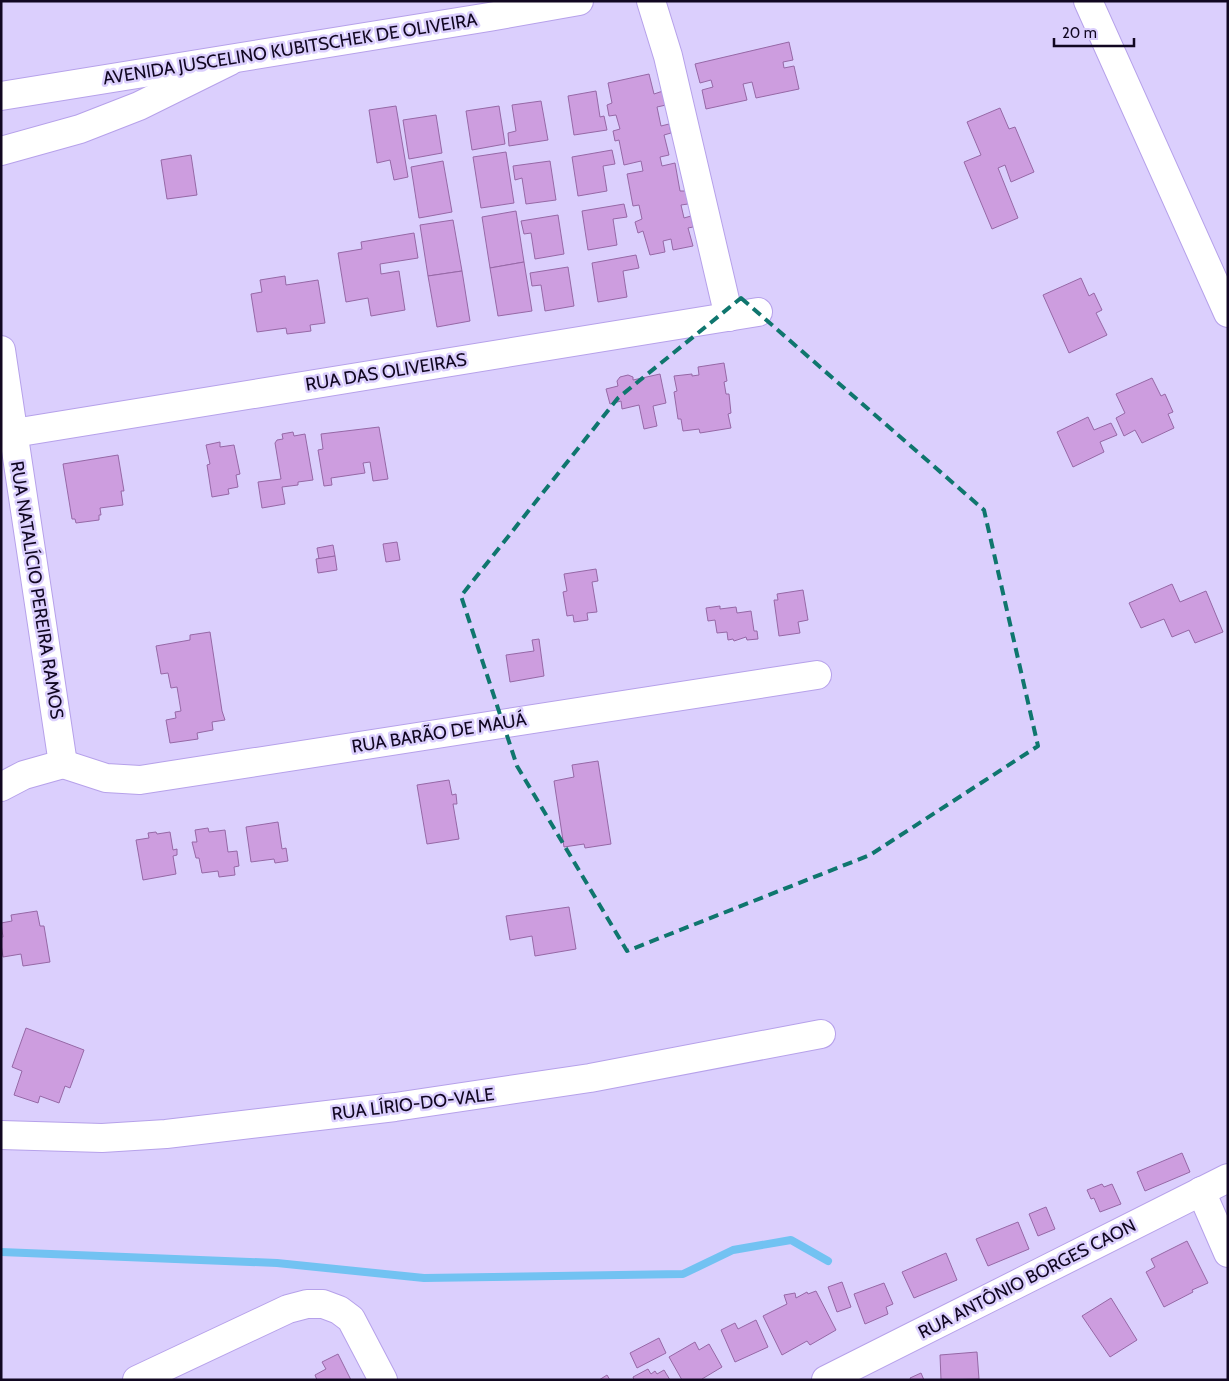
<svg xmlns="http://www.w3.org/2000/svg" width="1229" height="1381" viewBox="0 0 1229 1381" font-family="Cabin,sans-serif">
  <rect width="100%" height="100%" fill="#dbcffd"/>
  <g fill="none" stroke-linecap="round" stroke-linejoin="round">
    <polyline stroke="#72c2f2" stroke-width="8" points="1,1252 277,1263 424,1278 683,1274 733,1250 791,1240 828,1261"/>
  </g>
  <g fill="#cd9ddf" stroke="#9668a6">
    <polygon points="789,42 793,60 783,62 784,68 794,66 799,89 756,98 752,82 743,84 747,100 706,109 702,90 713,87 711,80 700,83 695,64"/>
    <polygon points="649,74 654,94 663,91 666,105 657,107 661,126 669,124 671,133 664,135 669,155 660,157 662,166 675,163 680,191 686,191 688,204 681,205 684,218 691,216 693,227 688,228 693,246 673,250 671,239 663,241 665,252 650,255 643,231 638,233 635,222 642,219 639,205 633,206 627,174 643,171 641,161 624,165 619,140 615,141 613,131 620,129 616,115 609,116 607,105 612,103 608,83"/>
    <polygon points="596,91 600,117 604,116 607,130 574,135 568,96"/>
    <polygon points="541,101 548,140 509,146 508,133 516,131 512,105"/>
    <polygon points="396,106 408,177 394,180 390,160 377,163 369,110"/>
    <polygon points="499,106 505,144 472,150 466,111"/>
    <polygon points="1000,108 1009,129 1015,127 1034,172 1011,182 1005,165 998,168 1018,218 992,229 964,162 981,155 967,122"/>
    <polygon points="436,115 442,153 409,159 403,120"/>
    <polygon points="612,150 615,164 603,166 607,191 578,196 572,157"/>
    <polygon points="506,152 514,203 481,208 473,157"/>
    <polygon points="191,155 197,195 167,199 161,160"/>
    <polygon points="443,161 452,212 419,218 411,167"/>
    <polygon points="550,161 556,200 526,204 522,178 515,180 513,166"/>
    <polygon points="624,204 627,217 613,219 617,245 588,250 582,211"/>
    <polygon points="516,211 524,262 490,268 482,217"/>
    <polygon points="558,215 564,254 535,259 531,233 524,234 521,221"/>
    <polygon points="453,220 462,271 428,276 420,225"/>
    <polygon points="414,233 418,258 380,264 381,274 399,271 405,310 371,316 368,298 346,302 338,253 362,249 361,242"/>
    <polygon points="636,255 639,268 623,271 627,297 598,302 592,263"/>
    <polygon points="524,262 532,311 498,316 490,268"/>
    <polygon points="568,267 574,306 545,311 541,285 532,286 530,273"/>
    <polygon points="462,271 470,321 437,327 428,276"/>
    <polygon points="285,276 286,285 318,280 325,323 310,325 311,331 287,334 286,328 257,332 251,294 262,292 260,280"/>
    <polygon points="1081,278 1089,296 1094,293 1102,310 1096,313 1107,335 1069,353 1043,295"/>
    <polygon points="724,363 727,381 724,382 726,394 729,394 731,413 728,414 731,428 700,433 699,429 683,431 681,419 678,419 674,392 677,391 674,376 692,374 692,376 699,375 698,367"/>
    <polygon points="660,374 666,403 653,406 657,426 644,429 639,405 622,409 621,401 610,404 606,389 618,386 617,381 620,377 628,375 633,377 633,380"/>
    <polygon points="1152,378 1161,396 1165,394 1173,412 1168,414 1174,428 1142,443 1135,430 1124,436 1116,418 1125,413 1116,394"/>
    <polygon points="1088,417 1094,430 1111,423 1117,435 1100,442 1104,452 1073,467 1057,432"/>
    <polygon points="379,427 388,479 373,481 370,462 363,463 365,473 331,478 332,485 324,486 318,450 323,449 321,434"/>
    <polygon points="293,432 294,436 305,434 313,480 298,482 298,485 282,487 285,504 262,508 258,482 281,479 275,443 277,440 283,439 282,434"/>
    <polygon points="220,442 220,447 234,445 240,474 236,475 238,487 228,489 229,494 212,497 207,465 210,464 206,445"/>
    <polygon points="118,455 124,491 121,491 123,505 100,508 101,515 99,515 99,520 76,523 75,519 72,519 63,464"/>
    <polygon points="397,542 400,560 386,562 383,544"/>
    <polygon points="333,545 335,556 319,559 317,548"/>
    <polygon points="335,556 337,570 318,573 316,559"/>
    <polygon points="596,569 598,581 592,582 597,612 587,613 588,620 574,622 573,615 567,616 563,592 567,591 564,574"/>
    <polygon points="1172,584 1180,602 1206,591 1223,632 1195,643 1189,630 1172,637 1164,619 1141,628 1129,603"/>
    <polygon points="803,590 808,620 798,622 800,633 779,636 774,600 778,600 777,594"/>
    <polygon points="720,606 720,609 736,607 737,613 751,611 754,631 757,631 758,639 747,640 746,637 734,641 733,639 728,640 727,632 717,633 715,620 708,621 706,608"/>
    <polygon points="210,632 222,711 225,720 212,722 213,730 197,733 198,739 170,743 166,720 176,718 175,712 181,711 177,687 171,688 168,673 161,674 156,646 190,640 190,635"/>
    <polygon points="539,639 544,676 510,682 506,655 534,651 532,640"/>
    <polygon points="598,761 611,844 585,848 584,844 564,847 554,781 574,777 572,765"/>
    <polygon points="449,780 452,795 456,794 457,804 453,804 459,839 427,844 417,785"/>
    <polygon points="278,822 282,849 286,848 288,861 275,863 274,859 251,862 246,827"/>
    <polygon points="208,828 209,832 225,830 228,852 237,851 239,866 234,867 235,875 219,877 218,871 202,873 199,858 196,858 192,842 197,842 195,830"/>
    <polygon points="156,832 157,834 170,832 173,850 177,849 177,855 173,856 176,874 143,880 136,840 149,838 148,833"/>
    <polygon points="569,907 576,949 535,956 532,936 510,940 506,916"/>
    <polygon points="37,911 40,926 44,926 50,962 23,966 21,954 3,957 1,944 1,937 3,937 1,923 12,921 11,915"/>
    <polygon points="26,1028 84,1050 70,1088 65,1086 59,1103 40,1096 38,1103 14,1095 22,1071 12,1067"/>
    <polygon points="1182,1153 1190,1172 1145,1191 1137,1172"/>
    <polygon points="1102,1184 1104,1187 1112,1184 1121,1204 1100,1212 1094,1198 1091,1199 1087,1190"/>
    <polygon points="1046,1207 1055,1229 1038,1236 1029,1214"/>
    <polygon points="1018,1222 1029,1249 988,1266 976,1239"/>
    <polygon points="1187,1241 1208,1283 1192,1290 1193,1292 1164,1307 1146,1272 1155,1267 1151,1259"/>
    <polygon points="946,1253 957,1280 914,1298 902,1272"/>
    <polygon points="842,1282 851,1307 837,1312 828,1287"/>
    <polygon points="884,1283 893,1304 886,1307 888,1314 865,1324 854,1294"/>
    <polygon points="816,1291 836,1330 810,1345 807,1341 782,1355 763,1316 787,1304 784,1295 795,1293 796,1298 807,1292 808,1294"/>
    <polygon points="1111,1298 1137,1340 1110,1357 1082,1316"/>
    <polygon points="756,1320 768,1347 735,1362 721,1330 735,1323 738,1329"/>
    <polygon points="659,1338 666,1353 637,1368 630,1353"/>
    <polygon points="695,1342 699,1350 709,1344 722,1367 702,1379 703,1380 682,1380 669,1357"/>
    <polygon points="977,1352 979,1379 941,1380 940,1355"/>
    <polygon points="338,1354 351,1380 317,1380 315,1375 326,1369 322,1362"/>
    <polygon points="648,1369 651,1374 655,1371 657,1374 664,1370 670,1380 634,1380 633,1377"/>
    <polygon points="921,1373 924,1380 911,1380 910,1378"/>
    <polygon points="607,1375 610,1380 599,1380"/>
  </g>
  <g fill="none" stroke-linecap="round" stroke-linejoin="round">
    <g stroke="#b6a1ea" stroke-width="30">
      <g id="minor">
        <polyline points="651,1 668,56 729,317"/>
        <polyline points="1088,1 1228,313"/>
        <polyline points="1,151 80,129 139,106 230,61"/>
        <polyline points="1,350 63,764 24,775 1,787"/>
        <polyline points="14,433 758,312"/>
        <polyline points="63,764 106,778 140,780 817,675"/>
        <polyline points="1,1135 102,1138 166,1134 395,1107 590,1078 821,1034"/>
        <polyline points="1201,1191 1228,1253"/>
        <polyline points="137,1380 288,1309 307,1304 323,1304 339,1310 351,1319 383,1380"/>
        <polyline points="826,1380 1228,1178"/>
      </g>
    </g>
    <g stroke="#b6a1ea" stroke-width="30">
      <polyline id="major" points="1,96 489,17 579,1"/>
    </g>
    <use href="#minor" stroke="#fff" stroke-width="28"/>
    <use href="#major" stroke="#fff" stroke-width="28"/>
  </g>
  <path fill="none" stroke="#0f766e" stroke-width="4" stroke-dasharray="10 6" stroke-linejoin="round" d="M741 298 984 510 1038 746 870 855 627 951 517 766 461 596 618 398Z"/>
  <g text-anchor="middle" stroke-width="5" stroke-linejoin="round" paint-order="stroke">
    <g font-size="18" fill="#110721" stroke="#dbcffd">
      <text transform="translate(290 49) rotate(-9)" y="6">AVENIDA JUSCELINO KUBITSCHEK DE OLIVEIRA</text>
      <text transform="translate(386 372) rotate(-9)" y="6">RUA DAS OLIVEIRAS</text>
      <text transform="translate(37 590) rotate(81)" y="6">RUA NATALÍCIO PEREIRA RAMOS</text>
      <text transform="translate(439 733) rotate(-9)" y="6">RUA BARÃO DE MAUÁ</text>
      <text transform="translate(413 1104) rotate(-7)" y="6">RUA LÍRIO-DO-VALE</text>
      <text transform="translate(1027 1279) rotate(-27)" y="6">RUA ANTÔNIO BORGES CAON</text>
    </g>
  </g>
  <rect width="1229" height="1381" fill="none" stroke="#110721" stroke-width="5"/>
  <path d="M1054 38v8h80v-8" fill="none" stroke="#110721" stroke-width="2.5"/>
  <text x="1062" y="38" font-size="15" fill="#110721" stroke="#dbcffd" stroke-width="4" paint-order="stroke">20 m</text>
</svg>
